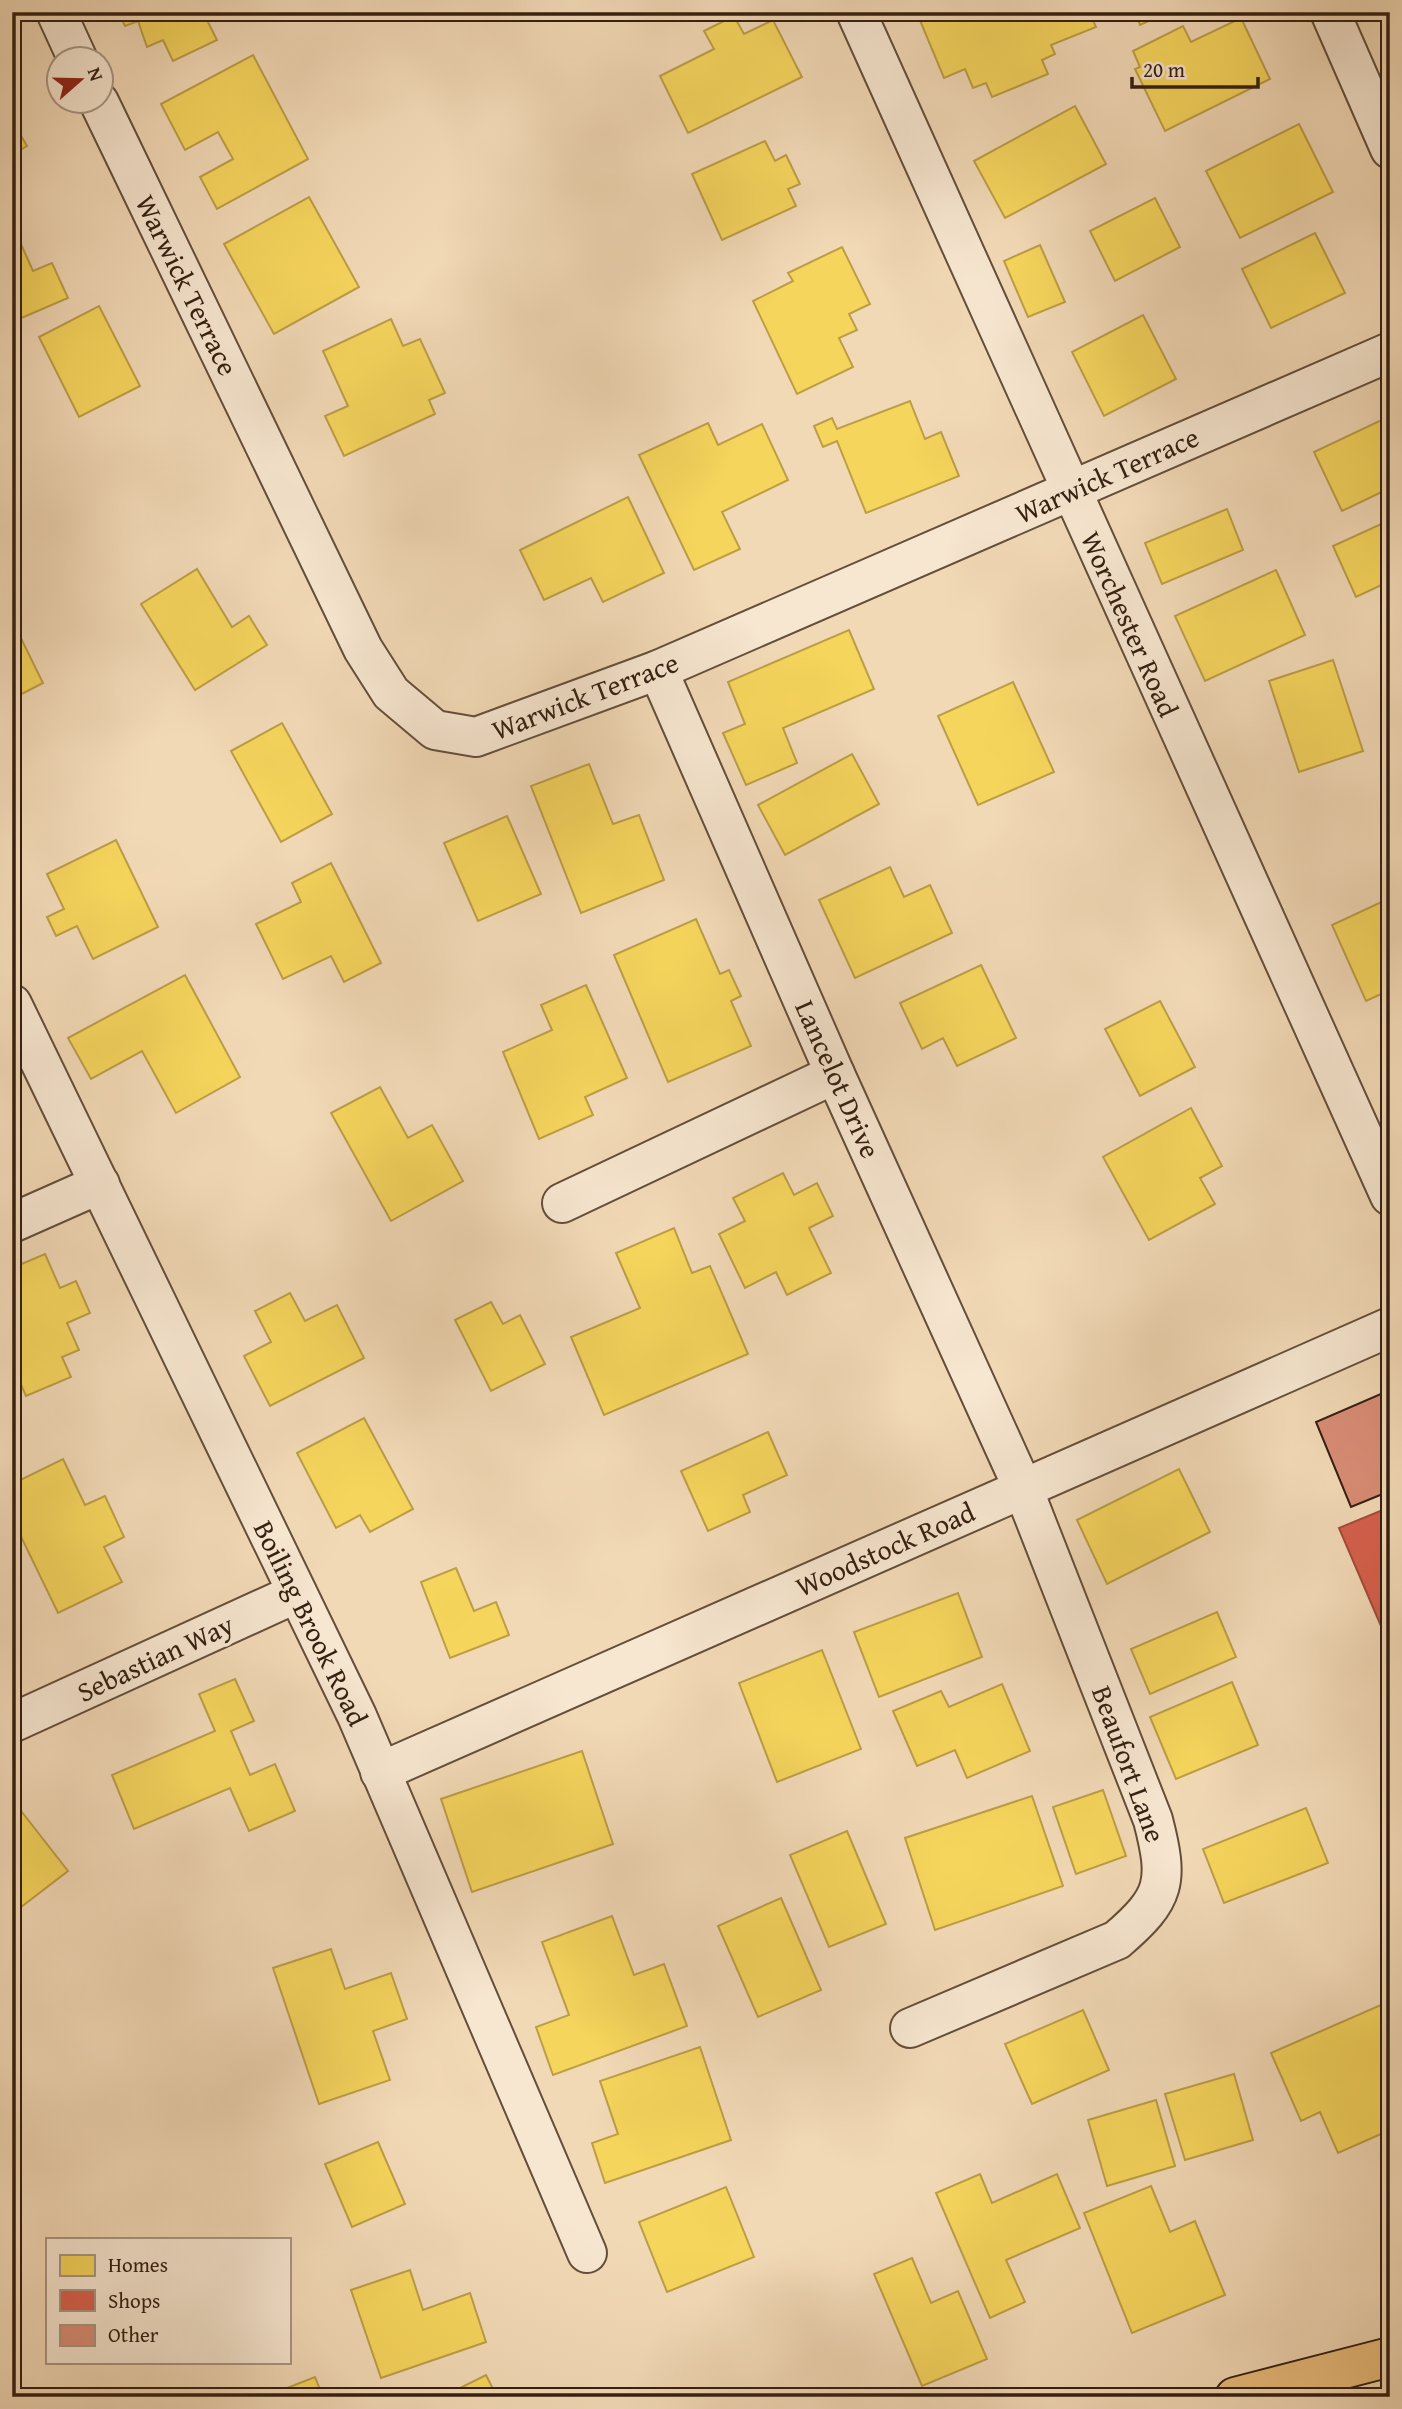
<svg xmlns="http://www.w3.org/2000/svg" width="1402" height="2409" viewBox="0 0 1402 2409" font-family="'Gentium Book Plus',serif">
  <rect width="100%" height="100%" fill="#f2d9b6"/>
  <filter id="stains"><feTurbulence type="fractalNoise" baseFrequency=".00286" numOctaves="4"/><feColorMatrix values="0 0 0 0 .2 0 0 0 0 .09 0 0 0 0 .02 0 0 0 .5 -.17"/></filter>
  <radialGradient id="worn" r=".72"><stop offset=".6" stop-color="#630" stop-opacity="0"/><stop offset="1" stop-color="#630" stop-opacity=".3"/></radialGradient>
  <g fill="#f6d55c" stroke="#bc9e46" stroke-width="2">
    <polygon points="118,12 203,12 217,40 173,61 163,40 147,47 138,21 125,26"/>
    <polygon points="932,12 1089,12 1096,27 1051,45 1055,54 1042,60 1048,74 992,97 986,83 973,88 965,69 944,78 919,18"/>
    <polygon points="1135,12 1169,12 1140,25"/>
    <polygon points="734,16 744,34 773,20 802,77 688,133 660,76 714,49 704,31"/>
    <polygon points="1241,18 1270,79 1165,131 1135,69 1140,67 1133,51 1183,26 1191,42"/>
    <polygon points="253,55 308,159 217,209 200,177 233,159 218,132 185,150 161,104"/>
    <polygon points="1075,106 1106,164 1005,218 974,161"/>
    <polygon points="12,120 27,146 12,155"/>
    <polygon points="1299,124 1333,192 1240,238 1206,171"/>
    <polygon points="765,141 775,161 786,155 800,184 788,189 796,206 722,240 692,174"/>
    <polygon points="309,197 359,287 274,334 224,244"/>
    <polygon points="1155,198 1180,247 1115,281 1090,231"/>
    <polygon points="16,233 33,271 52,263 68,298 12,322 12,235"/>
    <polygon points="1315,233 1345,293 1271,328 1242,269"/>
    <polygon points="1040,245 1065,302 1028,317 1004,261"/>
    <polygon points="842,247 870,304 849,314 857,330 839,338 853,367 797,394 753,301 793,281 788,273"/>
    <polygon points="99,306 140,386 79,417 39,337"/>
    <polygon points="1143,315 1176,379 1104,416 1072,352"/>
    <polygon points="391,319 403,346 420,339 445,393 429,400 435,414 344,456 325,416 348,406 323,351"/>
    <polygon points="910,401 925,439 941,432 959,476 866,513 837,441 823,447 814,426 832,418 837,429"/>
    <polygon points="1390,416 1390,488 1342,511 1314,452"/>
    <polygon points="708,423 718,445 762,424 788,480 722,512 740,549 694,570 639,455"/>
    <polygon points="628,497 664,573 603,602 591,578 544,600 520,550"/>
    <polygon points="1227,509 1243,550 1162,584 1145,543"/>
    <polygon points="1390,520 1390,581 1356,597 1333,546"/>
    <polygon points="197,569 232,627 249,616 267,645 195,690 141,604"/>
    <polygon points="1276,570 1305,635 1205,681 1175,616"/>
    <polygon points="12,620 43,683 12,699"/>
    <polygon points="849,630 874,689 783,728 797,763 746,785 723,733 745,724 728,682"/>
    <polygon points="1333,660 1363,751 1299,772 1269,681"/>
    <polygon points="1013,682 1054,772 978,805 938,716"/>
    <polygon points="282,723 332,814 281,842 231,751"/>
    <polygon points="852,754 879,804 785,855 758,805"/>
    <polygon points="589,764 613,824 639,815 664,880 581,913 531,786"/>
    <polygon points="507,816 541,894 478,921 444,843"/>
    <polygon points="116,840 158,927 93,959 77,926 56,936 47,917 64,909 47,874"/>
    <polygon points="331,863 381,963 344,982 331,956 283,979 256,924 301,902 292,883"/>
    <polygon points="890,867 904,897 930,885 952,933 855,978 819,900"/>
    <polygon points="1390,898 1390,990 1366,1001 1332,925"/>
    <polygon points="696,919 720,974 729,970 741,996 731,1001 751,1046 668,1082 614,955"/>
    <polygon points="981,965 1016,1038 957,1066 943,1038 922,1049 900,1003"/>
    <polygon points="185,975 240,1077 176,1113 142,1051 91,1079 68,1038"/>
    <polygon points="586,985 627,1078 585,1097 593,1115 539,1139 503,1052 552,1030 541,1005"/>
    <polygon points="1160,1001 1195,1067 1140,1096 1105,1029"/>
    <polygon points="380,1087 408,1138 432,1125 463,1181 391,1221 331,1113"/>
    <polygon points="1191,1108 1222,1166 1200,1178 1215,1204 1149,1240 1103,1157"/>
    <polygon points="783,1173 794,1195 817,1183 833,1216 809,1228 831,1273 787,1295 776,1272 745,1288 719,1234 745,1221 733,1198"/>
    <polygon points="674,1228 692,1273 710,1266 748,1354 604,1415 571,1337 640,1308 616,1253"/>
    <polygon points="45,1254 60,1288 76,1281 90,1313 67,1323 79,1350 62,1357 71,1377 26,1396 12,1364 12,1268"/>
    <polygon points="290,1293 305,1321 337,1305 364,1358 270,1406 244,1356 271,1342 255,1311"/>
    <polygon points="491,1302 503,1324 520,1315 545,1364 491,1391 455,1320"/>
    <polygon points="364,1418 413,1509 370,1532 360,1515 336,1528 297,1453"/>
    <polygon points="768,1432 787,1475 743,1495 750,1512 708,1531 681,1471"/>
    <polygon points="63,1459 85,1505 105,1496 124,1537 104,1547 122,1582 58,1613 12,1518 12,1484"/>
    <polygon points="1179,1469 1210,1532 1107,1584 1077,1520"/>
    <polygon points="456,1568 474,1611 496,1602 509,1635 450,1658 421,1582"/>
    <polygon points="958,1593 982,1657 879,1697 854,1632"/>
    <polygon points="1217,1612 1236,1657 1150,1694 1131,1649"/>
    <polygon points="822,1650 861,1749 777,1782 739,1683"/>
    <polygon points="235,1679 254,1721 231,1731 250,1775 275,1764 295,1811 249,1831 230,1788 134,1829 112,1775 215,1731 199,1694"/>
    <polygon points="1232,1682 1258,1745 1176,1779 1150,1717"/>
    <polygon points="1002,1684 1030,1751 967,1778 955,1750 917,1766 893,1711 941,1691 949,1707"/>
    <polygon points="582,1751 613,1844 472,1892 441,1799"/>
    <polygon points="1103,1790 1126,1856 1076,1874 1053,1807"/>
    <polygon points="1032,1796 1063,1886 935,1930 905,1838"/>
    <polygon points="18,1807 68,1871 12,1914 12,1812"/>
    <polygon points="1306,1808 1328,1863 1224,1903 1203,1849"/>
    <polygon points="847,1831 886,1924 829,1947 790,1855"/>
    <polygon points="781,1898 821,1990 758,2017 718,1926"/>
    <polygon points="612,1916 634,1975 664,1964 687,2026 553,2075 536,2027 569,2015 542,1942"/>
    <polygon points="331,1949 345,1989 391,1973 407,2019 373,2031 390,2080 319,2104 273,1968"/>
    <polygon points="1390,2001 1390,2130 1338,2153 1320,2112 1301,2121 1271,2053"/>
    <polygon points="1083,2010 1109,2070 1032,2104 1005,2044"/>
    <polygon points="700,2047 731,2140 605,2183 592,2143 618,2134 600,2081"/>
    <polygon points="1234,2074 1253,2140 1185,2160 1165,2094"/>
    <polygon points="1156,2100 1175,2166 1107,2186 1088,2120"/>
    <polygon points="378,2142 405,2204 352,2227 325,2164"/>
    <polygon points="980,2174 992,2203 1057,2174 1080,2228 1006,2260 1025,2302 990,2318 936,2193"/>
    <polygon points="1151,2186 1170,2232 1195,2221 1225,2295 1132,2333 1084,2213"/>
    <polygon points="726,2187 754,2257 667,2292 639,2222"/>
    <polygon points="912,2258 931,2303 958,2291 987,2359 922,2386 874,2274"/>
    <polygon points="410,2270 423,2310 470,2293 486,2342 381,2378 351,2290"/>
    <polygon points="486,2375 497,2397 442,2397"/>
    <polygon points="315,2377 323,2397 264,2397"/>
  </g>
  <polygon fill="#d6604d" stroke="#a54c3b" stroke-width="2" points="1390,1507 1390,1647 1339,1528"/>
  <polygon fill="#d98d76" stroke="#341f11" stroke-width="2" points="1390,1390 1390,1491 1351,1507 1316,1422"/>
  <g fill="none" stroke-linecap="round" stroke-linejoin="round">
    <g stroke="#644e3a" stroke-width="42">
      <g id="street">
        <polyline points="56,12 78,60"/>
        <polyline points="856,12 1390,1196"/>
        <polyline points="1330,12 1390,149"/>
        <polyline points="99,102 363,649 391,693 435,730 476,737 658,670 1390,352"/>
        <path d="M658 670 835 1074 1022 1486 1153 1820C1169 1882 1166 1898 1117 1940L910 2028"/>
        <polyline points="12,1004 357,1716 587,2253"/>
        <polyline points="562,1203 835,1074"/>
        <polyline points="12,1223 100,1184"/>
        <polyline points="12,1723 297,1593"/>
        <polyline points="380,1772 1390,1327"/>
      </g>
    </g>
    <g stroke="#341f11" stroke-width="42">
      <polyline id="primary" points="1235,2397 1390,2357"/>
    </g>
    <use href="#street" stroke="#f7e6d0" stroke-width="38"/>
    <use href="#primary" stroke="#e9bc7b" stroke-width="38"/>
  </g>
  <g text-anchor="middle" stroke-width="7" stroke-linejoin="round" paint-order="stroke">
    <g font-size="28" fill="#341f11" stroke="#f7e6d0">
      <text transform="translate(187 285) rotate(64)" y="10">Warwick Terrace</text>
      <text transform="translate(1107 475) rotate(-24)" y="10">Warwick Terrace</text>
      <text transform="translate(1130 624) rotate(66)" y="10">Worchester Road</text>
      <text transform="translate(585 696) rotate(-21)" y="10">Warwick Terrace</text>
      <text transform="translate(838 1079) rotate(66)" y="10">Lancelot Drive</text>
      <text transform="translate(885 1549) rotate(-24)" y="10">Woodstock Road</text>
      <text transform="translate(311 1623) rotate(64)" y="10">Boiling Brook Road</text>
      <text transform="translate(155 1658) rotate(-25)" y="10">Sebastian Way</text>
      <text transform="translate(1129 1764) rotate(70)" y="10">Beaufort Lane</text>
    </g>
  </g>
  <rect width="1402" height="2409" fill="none" stroke="#f2d9b6" stroke-width="42"/>
  <rect x="14" y="14" width="1374" height="2381" fill="none" stroke="#341f11" stroke-width="3.5"/>
  <rect x="21" y="21" width="1360" height="2367" fill="none" stroke="#341f11" stroke-width="2"/>
  <rect x="46" y="2238" width="245" height="126" fill="#f7e6d0" stroke="#a99684" stroke-width="2"/>
  <rect x="60" y="2255" width="35" height="21" fill="#f6d55c" stroke="#a99684" stroke-width="2"/>
  <text x="108" y="2272" font-size="21" fill="#341f11">Homes</text>
  <rect x="60" y="2290" width="35" height="21" fill="#d6604d" stroke="#a99684" stroke-width="2"/>
  <text x="108" y="2308" font-size="21" fill="#341f11">Shops</text>
  <rect x="60" y="2325" width="35" height="21" fill="#d98d76" stroke="#a99684" stroke-width="2"/>
  <text x="108" y="2342" font-size="21" fill="#341f11">Other</text>
  <g transform="translate(80 80) rotate(70)"><circle r="33" fill="#f7e6d0" stroke="#a99684" stroke-width="2"/>
  <path d="M0-5L12 26L0 18L-12 26Z" fill="#8f2418"/>
  <text y="-10" font-size="19" font-weight="bold" text-anchor="middle" fill="#341f11">N</text>
  </g>
  <path d="M1132 77v10h126v-10" fill="none" stroke="#341f11" stroke-width="3.5"/>
  <text x="1143" y="77" font-size="21" fill="#341f11" stroke="#f7e6d0" stroke-width="5" paint-order="stroke">20 m</text>
  <rect width="100%" height="100%" filter="url(#stains)"/>
  <rect width="100%" height="100%" fill="url(#worn)"/>
</svg>
